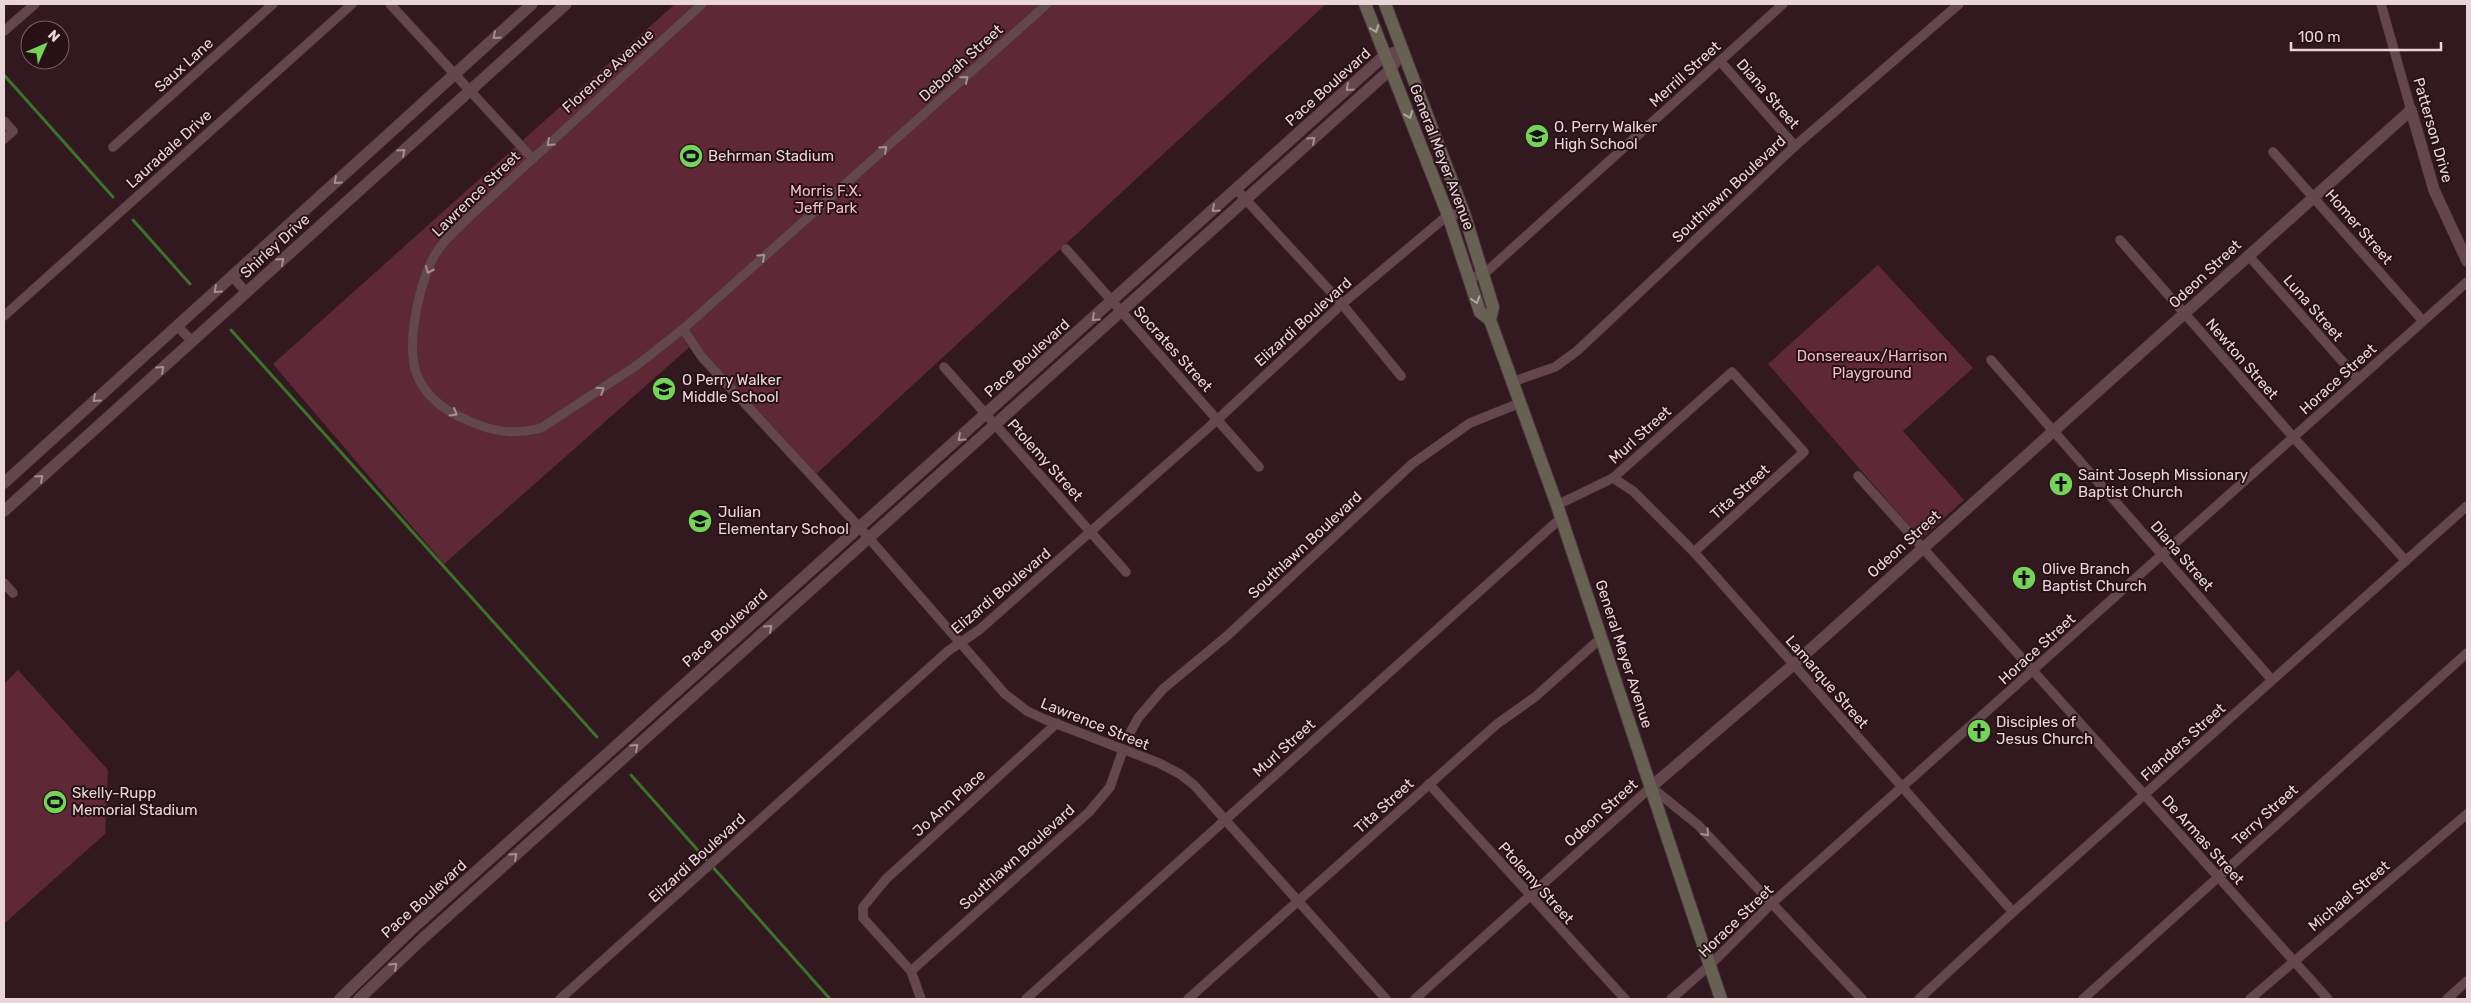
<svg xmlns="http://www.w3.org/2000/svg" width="2471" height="1003" viewBox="0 0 2471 1003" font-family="Rubik,sans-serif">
  <rect width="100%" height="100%" fill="#31191f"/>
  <g fill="#5e2837">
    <polygon points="675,4 1326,4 813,477 693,344 444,564 273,364"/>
    <polygon points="1878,265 1973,368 1903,431 1964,500 1921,539 1768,364"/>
    <polygon points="18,670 108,770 105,834 6,922 4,920 4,684"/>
  </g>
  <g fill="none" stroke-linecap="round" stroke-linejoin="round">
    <g stroke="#3c722c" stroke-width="3">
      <polyline points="4,75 113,197"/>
      <polyline points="133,220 190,284"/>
      <polyline points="231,330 597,737"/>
      <polyline points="631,775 830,999"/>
    </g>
    <g stroke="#4a363b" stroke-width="10">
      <g id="minor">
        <polyline points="390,4 533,159"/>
        <path d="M702 4 467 219C457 229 446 238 438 250 420 275 405 346 417 375 426 397 445 411 467 420 492 432 514 435 541 428L636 366 683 329 1047 4"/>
        <polyline points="2381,4 2411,110"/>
        <polyline points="4,31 35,4"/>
        <polyline points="1720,61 1795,146"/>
        <polyline points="4,121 13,131 4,139"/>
        <polyline points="113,147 273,4"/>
        <polyline points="2273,152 2423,321"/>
        <polyline points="1237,190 1342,304 1401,376"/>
        <polyline points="2120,240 2294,438 2406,561"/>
        <polyline points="1066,249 1259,467"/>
        <polyline points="2248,255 2358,379"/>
        <polyline points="232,276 246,292"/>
        <polyline points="1469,278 1484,274 1783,4"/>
        <polyline points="4,316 352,4"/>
        <polyline points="177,326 192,341"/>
        <polyline points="683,329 702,357 860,528 1005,694 1027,711 1044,719 1159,763 1180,774 1194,785 1386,999"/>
        <polyline points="1991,360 2272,680"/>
        <polyline points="944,367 1126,572"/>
        <polyline points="1512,382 1555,367 1577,351 1795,146 1959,4"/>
        <polyline points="1858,476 2328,999"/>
        <polyline points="1613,478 1633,491 1694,552 2013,912"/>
        <polyline points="1557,505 1613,478 1732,372 1804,452 1694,552"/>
        <polyline points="4,583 13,593"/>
        <polyline points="1130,733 1138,718 1163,689 1227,636 1412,464 1470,423 1520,403"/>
        <polyline points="1429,784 1625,999"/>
        <polyline points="911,971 1089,812 1110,787 1123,750"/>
        <polyline points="560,999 948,651 979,630 1217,420 1342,304 1448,215 1464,213"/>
        <polyline points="921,999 911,971 863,918 863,907 886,879 1057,723"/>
        <polyline points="1026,999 1561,518"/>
        <polyline points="1188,999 1497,724 1535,697 1601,638"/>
        <polyline points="1415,999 1651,787 1698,825 1862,999"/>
        <polyline points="1671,999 1710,965 1771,904 2467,282"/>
        <polyline points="1919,999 2013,912 2467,506"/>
        <polyline points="2083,999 2467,653"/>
        <polyline points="2250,999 2467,814"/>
        <polyline points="2447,999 2467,981"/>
      </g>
    </g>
    <g stroke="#4a363b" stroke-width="12">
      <g id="tertiary">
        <polyline points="4,483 532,4"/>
        <polyline points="4,511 566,4"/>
        <polyline points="1651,787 1793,665 2411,110 2434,190 2467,261"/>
        <polyline points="340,999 412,929 1385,55 1403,50"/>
        <polyline points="359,999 421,940 618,763 1391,69 1403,50"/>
      </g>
    </g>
    <g stroke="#4a363b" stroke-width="14">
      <g id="secondary">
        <polyline points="1365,4 1448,215 1480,312 1490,320 1557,505 1721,999"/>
        <polyline points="1385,4 1464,213 1493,307 1490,320"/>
      </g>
    </g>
    <use href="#minor" stroke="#64474d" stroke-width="9"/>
    <use href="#tertiary" stroke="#64474d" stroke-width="11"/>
    <use href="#secondary" stroke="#676053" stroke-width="12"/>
  </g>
  <defs><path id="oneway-chevron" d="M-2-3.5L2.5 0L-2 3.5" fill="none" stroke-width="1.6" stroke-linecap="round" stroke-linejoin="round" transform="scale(1.25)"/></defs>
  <g stroke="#b4a7a3">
    <use href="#oneway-chevron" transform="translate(1375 29) rotate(69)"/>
    <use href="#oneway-chevron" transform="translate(1409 115) rotate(68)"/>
    <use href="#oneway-chevron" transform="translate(1476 300) rotate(72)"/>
  </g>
  <g stroke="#a68e93">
    <use href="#oneway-chevron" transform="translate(496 36) rotate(138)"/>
    <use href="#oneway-chevron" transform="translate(965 79) rotate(-41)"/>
    <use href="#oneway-chevron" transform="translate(1349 88) rotate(138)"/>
    <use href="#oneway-chevron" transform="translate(1312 140) rotate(-42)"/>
    <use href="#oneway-chevron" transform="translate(550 143) rotate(138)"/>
    <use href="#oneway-chevron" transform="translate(884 149) rotate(-42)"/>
    <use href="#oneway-chevron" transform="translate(402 152) rotate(-42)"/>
    <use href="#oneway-chevron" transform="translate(337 181) rotate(138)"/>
    <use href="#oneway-chevron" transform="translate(1215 209) rotate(138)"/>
    <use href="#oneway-chevron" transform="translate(762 257) rotate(-42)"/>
    <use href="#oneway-chevron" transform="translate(281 261) rotate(-42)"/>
    <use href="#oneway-chevron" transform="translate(429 270) rotate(114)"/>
    <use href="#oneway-chevron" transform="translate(217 290) rotate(138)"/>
    <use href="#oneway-chevron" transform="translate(1095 318) rotate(138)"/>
    <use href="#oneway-chevron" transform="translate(161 369) rotate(-42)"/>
    <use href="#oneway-chevron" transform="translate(601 390) rotate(-34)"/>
    <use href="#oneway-chevron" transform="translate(96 399) rotate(138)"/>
    <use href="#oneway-chevron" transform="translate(454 413) rotate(31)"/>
    <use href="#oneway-chevron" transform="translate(961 438) rotate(138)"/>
    <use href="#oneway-chevron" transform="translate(40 478) rotate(-42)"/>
    <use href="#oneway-chevron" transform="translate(769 628) rotate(-42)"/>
    <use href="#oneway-chevron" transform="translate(635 747) rotate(-42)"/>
    <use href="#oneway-chevron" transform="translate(1706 833) rotate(48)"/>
    <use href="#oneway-chevron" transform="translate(514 856) rotate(-42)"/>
    <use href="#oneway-chevron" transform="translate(394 966) rotate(-43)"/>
  </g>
  <defs>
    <g id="school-disc" transform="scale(1.25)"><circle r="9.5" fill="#76d25a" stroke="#271016"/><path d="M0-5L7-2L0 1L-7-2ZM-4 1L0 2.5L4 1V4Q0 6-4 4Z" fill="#111"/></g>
    <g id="stadium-disc" transform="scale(1.25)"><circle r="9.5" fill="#76d25a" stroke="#271016"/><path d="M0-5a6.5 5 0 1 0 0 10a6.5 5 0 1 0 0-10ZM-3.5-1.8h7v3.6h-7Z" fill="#111"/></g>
    <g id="church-disc" transform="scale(1.25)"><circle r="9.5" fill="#76d25a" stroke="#271016"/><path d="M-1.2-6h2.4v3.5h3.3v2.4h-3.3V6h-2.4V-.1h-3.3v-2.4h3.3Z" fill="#111"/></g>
  </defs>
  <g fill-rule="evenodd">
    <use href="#school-disc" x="1537" y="136"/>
    <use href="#stadium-disc" x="691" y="156"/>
    <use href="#school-disc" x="664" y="389"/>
    <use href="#church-disc" x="2061" y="484"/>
    <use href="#school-disc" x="700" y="521"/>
    <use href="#church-disc" x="2024" y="578"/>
    <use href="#church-disc" x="1979" y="731"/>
    <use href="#stadium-disc" x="55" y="802"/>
  </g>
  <g text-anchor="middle" stroke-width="4" stroke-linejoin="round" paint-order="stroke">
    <g font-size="15" fill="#e8d6d9" stroke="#271016">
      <text transform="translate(961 63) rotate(-42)" y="5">Deborah Street</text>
      <text transform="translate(184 65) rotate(-42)" y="5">Saux Lane</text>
      <text transform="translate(608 71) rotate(-42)" y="5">Florence Avenue</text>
      <text transform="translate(1685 74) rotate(-42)" y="5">Merrill Street</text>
      <text transform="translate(1328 87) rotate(-42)" y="5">Pace Boulevard</text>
      <text transform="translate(1768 94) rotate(49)" y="5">Diana Street</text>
      <text transform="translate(2433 130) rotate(74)" y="5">Patterson Drive</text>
      <text transform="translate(169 149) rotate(-42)" y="5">Lauradale Drive</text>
      <text transform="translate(1442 157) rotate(69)" y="5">General Meyer Avenue</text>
      <text transform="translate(1729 189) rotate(-43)" y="5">Southlawn Boulevard</text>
      <text transform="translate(476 194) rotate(-44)" y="5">Lawrence Street</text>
      <text transform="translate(2359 227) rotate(49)" y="5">Homer Street</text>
      <text transform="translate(275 246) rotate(-42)" y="5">Shirley Drive</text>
      <text transform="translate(2205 274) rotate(-43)" y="5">Odeon Street</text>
      <text transform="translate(2313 308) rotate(49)" y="5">Luna Street</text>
      <text transform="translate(1303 322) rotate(-42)" y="5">Elizardi Boulevard</text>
      <text transform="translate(1173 349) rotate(48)" y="5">Socrates Street</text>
      <text transform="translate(1027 358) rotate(-42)" y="5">Pace Boulevard</text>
      <text transform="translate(2242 359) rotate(49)" y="5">Newton Street</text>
      <text transform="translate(2338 379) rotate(-42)" y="5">Horace Street</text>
      <text transform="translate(1640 435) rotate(-42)" y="5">Murl Street</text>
      <text transform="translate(1045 460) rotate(48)" y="5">Ptolemy Street</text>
      <text transform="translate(1740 492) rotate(-42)" y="5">Tita Street</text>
      <text transform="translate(1904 544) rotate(-42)" y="5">Odeon Street</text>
      <text transform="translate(1305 545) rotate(-43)" y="5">Southlawn Boulevard</text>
      <text transform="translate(2182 556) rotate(49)" y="5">Diana Street</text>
      <text transform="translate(1001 591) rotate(-40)" y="5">Elizardi Boulevard</text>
      <text transform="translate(725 628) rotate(-42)" y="5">Pace Boulevard</text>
      <text transform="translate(2037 649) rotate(-42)" y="5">Horace Street</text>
      <text transform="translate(1624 654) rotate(72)" y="5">General Meyer Avenue</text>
      <text transform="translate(1827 682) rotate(49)" y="5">Lamarque Street</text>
      <text transform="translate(1095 724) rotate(22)" y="5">Lawrence Street</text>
      <text transform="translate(2183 742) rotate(-42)" y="5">Flanders Street</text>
      <text transform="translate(1284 748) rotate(-42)" y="5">Murl Street</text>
      <text transform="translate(949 803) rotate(-42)" y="5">Jo Ann Place</text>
      <text transform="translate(1384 806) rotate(-42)" y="5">Tita Street</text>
      <text transform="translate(1601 813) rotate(-42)" y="5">Odeon Street</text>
      <text transform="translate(2265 815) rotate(-42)" y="5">Terry Street</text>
      <text transform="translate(2203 840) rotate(48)" y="5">De Armas Street</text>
      <text transform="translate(1017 857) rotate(-42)" y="5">Southlawn Boulevard</text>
      <text transform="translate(697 858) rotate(-42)" y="5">Elizardi Boulevard</text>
      <text transform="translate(1536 883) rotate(48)" y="5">Ptolemy Street</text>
      <text transform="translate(2349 896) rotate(-40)" y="5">Michael Street</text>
      <text transform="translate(424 899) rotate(-42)" y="5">Pace Boulevard</text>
      <text transform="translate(1736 921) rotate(-44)" y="5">Horace Street</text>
    </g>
    <g font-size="15" fill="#e8d6d9" stroke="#271016" text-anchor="start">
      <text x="1554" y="132">O. Perry Walker<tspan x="1554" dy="17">High School</tspan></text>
      <text x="708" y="161">Behrman Stadium</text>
      <text x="682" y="385">O Perry Walker<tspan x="682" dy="17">Middle School</tspan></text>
      <text x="2078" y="480">Saint Joseph Missionary<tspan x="2078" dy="17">Baptist Church</tspan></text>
      <text x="718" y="517">Julian<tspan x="718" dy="17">Elementary School</tspan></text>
      <text x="2042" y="574">Olive Branch<tspan x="2042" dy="17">Baptist Church</tspan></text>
      <text x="1996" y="727">Disciples of<tspan x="1996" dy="17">Jesus Church</tspan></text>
      <text x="72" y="798">Skelly-Rupp<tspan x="72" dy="17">Memorial Stadium</tspan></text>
    </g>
    <g font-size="15" fill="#f1bec9" stroke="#271016">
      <text x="826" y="196">Morris F.X.<tspan x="826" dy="17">Jeff Park</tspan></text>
      <text x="1872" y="361">Donsereaux/Harrison<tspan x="1872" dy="17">Playground</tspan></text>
    </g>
  </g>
  <rect width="2471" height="1003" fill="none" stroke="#e8d6d9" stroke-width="10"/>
  <g transform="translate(45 45) rotate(45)"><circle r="24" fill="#271016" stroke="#745f64"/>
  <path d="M0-4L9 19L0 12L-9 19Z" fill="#76d25a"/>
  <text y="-8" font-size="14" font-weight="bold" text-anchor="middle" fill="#e8d6d9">N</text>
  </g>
  <path d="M2291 42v8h150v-8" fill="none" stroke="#e8d6d9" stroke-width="2.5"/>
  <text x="2298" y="42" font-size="15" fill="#e8d6d9" stroke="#271016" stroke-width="4" paint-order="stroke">100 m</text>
</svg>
